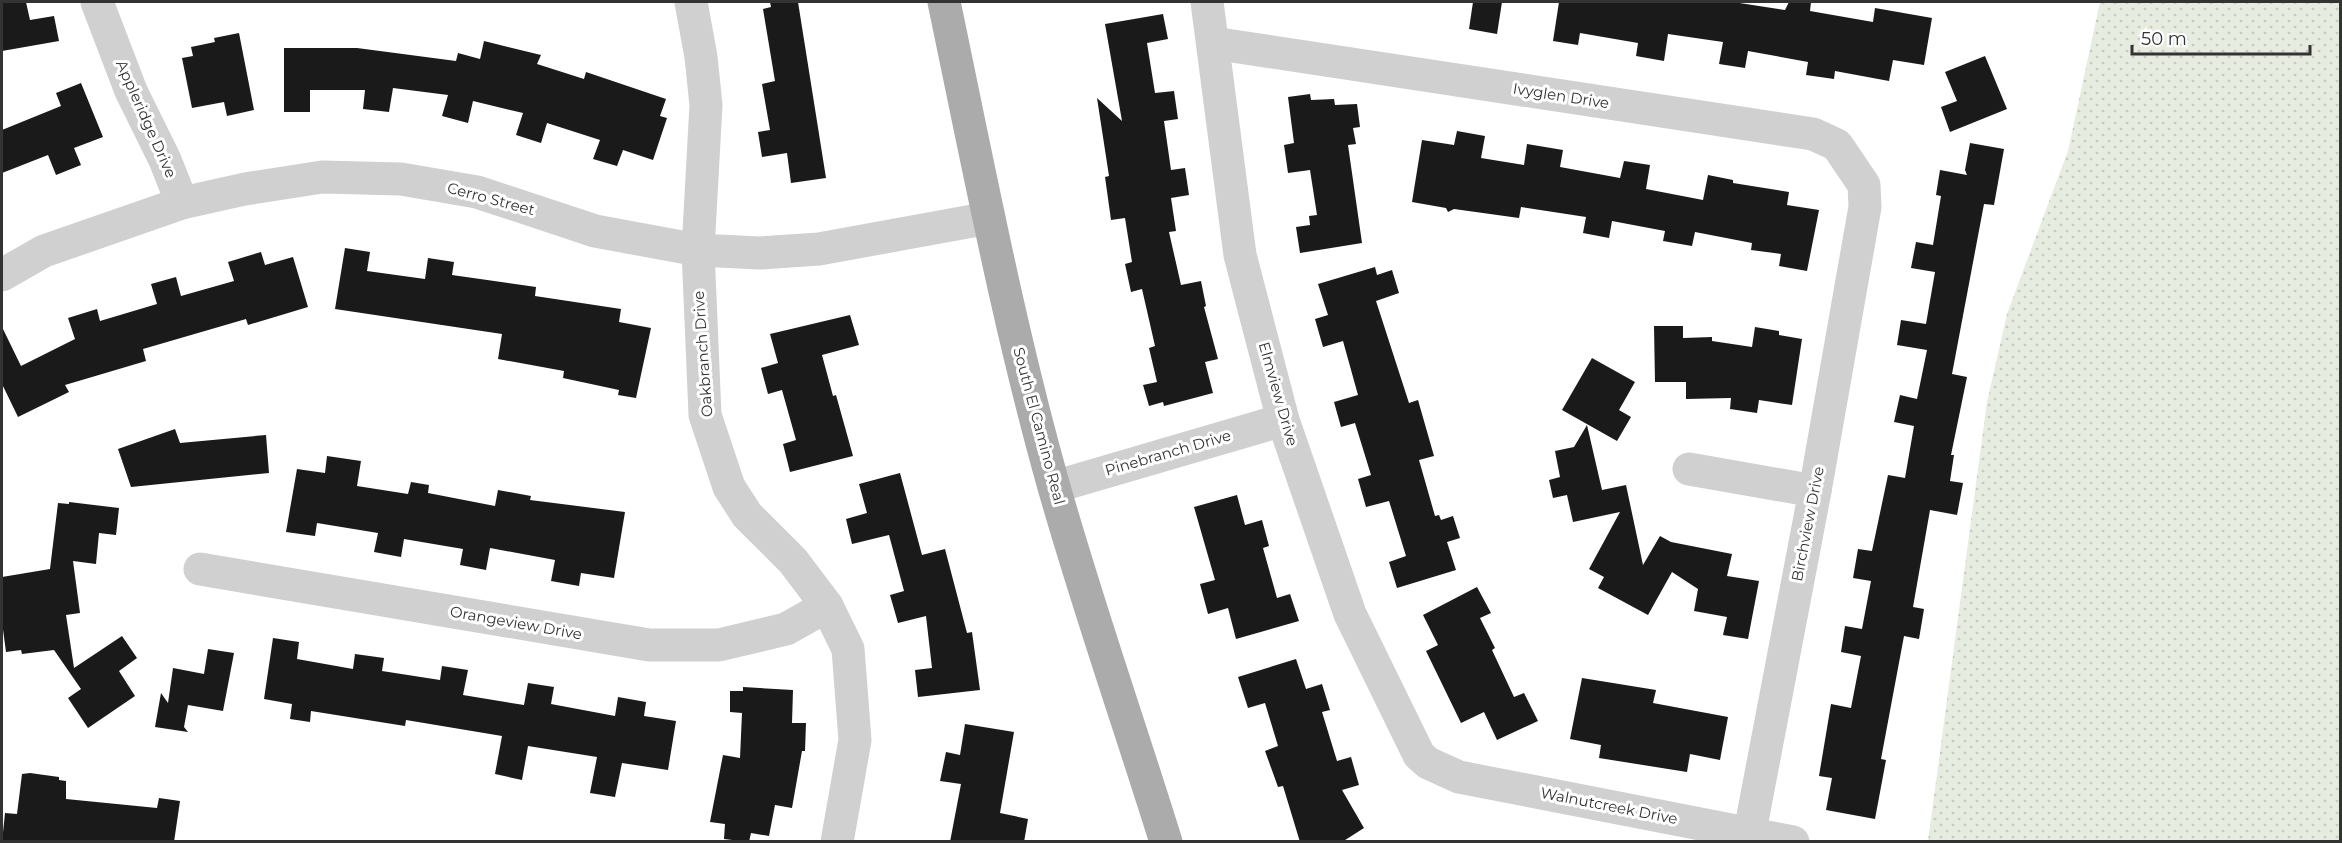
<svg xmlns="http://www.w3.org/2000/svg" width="2342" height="843" viewBox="0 0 2342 843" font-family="Montserrat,sans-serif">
  <defs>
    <pattern id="green-dots" width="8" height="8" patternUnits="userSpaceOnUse" patternTransform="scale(1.5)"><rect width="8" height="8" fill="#e6ecdf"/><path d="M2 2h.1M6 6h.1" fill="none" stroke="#c6cbc0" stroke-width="1.8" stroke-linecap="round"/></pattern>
  </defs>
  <rect width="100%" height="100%" fill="#fff"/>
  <polygon fill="url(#green-dots)" points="2100,2 2340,2 2340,841 1928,841 1987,402 2007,314 2068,151"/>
  <g fill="#1a1a1a">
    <polygon points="2,2 26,2 30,20 54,16 59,41 2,51"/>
    <polygon points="770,2 798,2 826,178 791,183 787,153 762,157 758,132 770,130 762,84 775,81 763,9 771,7"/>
    <polygon points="1473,2 1502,2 1497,34 1469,29"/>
    <polygon points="1559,2 1733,2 1785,10 1789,2 1811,2 1810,11 1873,22 1875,8 1932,18 1924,65 1893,60 1889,81 1835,71 1834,79 1806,75 1808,62 1748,51 1745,68 1719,64 1723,42 1668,34 1664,61 1636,56 1638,43 1580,33 1578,45 1553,41"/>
    <polygon points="1163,14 1168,39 1147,43 1155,93 1174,91 1178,119 1164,121 1171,170 1185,168 1189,195 1171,198 1176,231 1169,232 1181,285 1201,281 1206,306 1204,307 1218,359 1205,362 1213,393 1164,406 1163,402 1149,406 1143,385 1157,382 1149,348 1155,346 1142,289 1131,292 1125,264 1132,262 1125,218 1111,220 1105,177 1109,176 1097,98 1122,121 1105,24"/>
    <polygon points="239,33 254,110 227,116 224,102 192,108 182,58 193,56 191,47 215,42 214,38"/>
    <polygon points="484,41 541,55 537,64 584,79 586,72 666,99 660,116 667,118 653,160 623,150 617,166 593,159 600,140 547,123 541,143 516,135 523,113 473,101 468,123 442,116 448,95 393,88 389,112 363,109 365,90 310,90 310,112 284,112 284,48 357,48 456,61 458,53 480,59"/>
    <polygon points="1985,56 2007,109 1950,132 1941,107 1957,101 1945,72"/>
    <polygon points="81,83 103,137 74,148 81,165 56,175 48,155 2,173 2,130 61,106 56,93"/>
    <polygon points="1310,94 1311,100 1334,99 1335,105 1357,104 1360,127 1353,128 1356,144 1348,145 1362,243 1300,253 1296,227 1310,225 1309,216 1317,215 1310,170 1288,173 1284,145 1294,143 1288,97"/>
    <polygon points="1457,131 1485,136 1481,158 1524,165 1527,144 1563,150 1560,167 1620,178 1624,161 1650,165 1646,189 1703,200 1708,175 1733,180 1733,183 1789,192 1787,205 1819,210 1807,271 1779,266 1781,254 1751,250 1752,243 1695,232 1692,246 1663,241 1665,231 1612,221 1609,238 1583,233 1586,217 1521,207 1519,218 1454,209 1448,212 1446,208 1412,202 1422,140 1454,145"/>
    <polygon points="1970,143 2004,149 1994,205 1984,204 1952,374 1967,377 1951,455 1954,455 1950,481 1963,483 1957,515 1930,510 1913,607 1924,609 1919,639 1904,636 1881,759 1886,760 1875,819 1826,810 1832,778 1819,776 1831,704 1851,708 1861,656 1841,652 1845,626 1862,629 1871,581 1853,578 1858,549 1872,551 1888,475 1905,478 1914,426 1894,422 1900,395 1917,399 1927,350 1897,345 1901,320 1926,324 1935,272 1911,268 1916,242 1933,245 1941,196 1936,195 1940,170 1967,175 1965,170"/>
    <polygon points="345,248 370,252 367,271 425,279 428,258 454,262 452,275 536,287 535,296 621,309 619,322 651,328 636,398 618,395 619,390 563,378 564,371 498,359 502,334 335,309"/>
    <polygon points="261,252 265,265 293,257 308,307 248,325 246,319 143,349 146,361 65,385 69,392 18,417 2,384 2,327 21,366 75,339 68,318 97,309 100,321 157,304 151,284 176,277 181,296 234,281 228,262"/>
    <polygon points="1375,267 1377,275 1392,270 1399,293 1376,301 1409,403 1418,400 1434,456 1419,460 1435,516 1439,515 1441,520 1453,516 1460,538 1447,542 1456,570 1397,588 1389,562 1406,556 1389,501 1366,507 1358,479 1371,475 1355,423 1341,427 1334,402 1358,395 1343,341 1323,347 1315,319 1328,315 1318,284"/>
    <polygon points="850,315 859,345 822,355 833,396 836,395 853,456 790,472 783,444 796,440 782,390 768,394 761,368 778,363 770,334"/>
    <polygon points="1654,326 1683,326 1683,338 1712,337 1712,341 1752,347 1755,327 1779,331 1779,335 1802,339 1792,405 1759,400 1757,413 1730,409 1731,398 1686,399 1686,382 1655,382"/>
    <polygon points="1592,358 1635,382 1619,410 1631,417 1617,441 1562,410"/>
    <polygon points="1587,425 1602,490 1626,485 1643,565 1660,536 1671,542 1732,554 1727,576 1759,581 1748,639 1723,635 1727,617 1694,611 1698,589 1672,572 1648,615 1598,588 1604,577 1589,569 1620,512 1573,522 1567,495 1553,498 1549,480 1560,477 1555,451 1574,447"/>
    <polygon points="175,429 180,443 266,435 269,473 131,487 118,449"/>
    <polygon points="327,456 361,461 357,486 408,494 411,482 429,485 428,493 495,506 498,490 531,496 530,500 625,512 614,578 581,573 579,586 551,581 555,560 490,548 486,570 460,565 463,549 404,539 401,557 374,552 378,533 317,523 315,536 286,532 297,469 325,473"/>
    <polygon points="900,473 922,555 945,549 967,633 972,632 980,690 918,697 915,670 932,668 926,616 898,623 890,595 904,591 889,535 852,544 846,519 867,513 859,484"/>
    <polygon points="1237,495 1245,525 1262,520 1269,546 1263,548 1277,598 1290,594 1299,621 1236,639 1228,608 1208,614 1200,584 1215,580 1194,507"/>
    <polygon points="69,502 119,508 116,535 99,533 96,564 73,561 80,613 66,615 74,668 122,636 137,658 119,671 135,696 88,728 68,698 81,689 54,650 22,654 21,650 6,652 2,622 2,577 50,569 58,503 69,504"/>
    <polygon points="1477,587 1491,613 1480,618 1495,648 1492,650 1514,697 1524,693 1538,721 1497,740 1484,712 1461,723 1426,651 1438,645 1423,615"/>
    <polygon points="273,638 299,642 297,659 353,669 355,654 384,658 382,671 440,680 442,666 468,670 463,695 524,705 528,683 554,687 551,704 615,716 618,697 646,702 644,716 676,721 668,770 622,763 615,797 590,793 597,757 528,746 522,780 495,774 502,736 406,720 405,726 311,711 310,722 290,719 292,704 264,699"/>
    <polygon points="208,649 234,653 223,711 188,705 184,727 188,732 155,727 161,693 168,703 173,668 204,674"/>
    <polygon points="1296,659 1306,689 1322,684 1330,710 1322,712 1337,761 1351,757 1359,785 1342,790 1364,828 1342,842 1300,842 1283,786 1278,787 1265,751 1278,746 1265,703 1248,708 1238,677"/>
    <polygon points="1582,678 1656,690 1653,703 1728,717 1720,760 1690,754 1687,772 1599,758 1601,745 1570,739"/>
    <polygon points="743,687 793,690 792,723 806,723 805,751 802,751 792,808 775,805 769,836 751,833 749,842 724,839 725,824 710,822 723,755 740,758 742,713 730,712 730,691 743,691"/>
    <polygon points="965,724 1014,732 1000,813 1028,819 1024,842 950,842 961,784 940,781 946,752 960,755"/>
    <polygon points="30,773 59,777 59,780 66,781 66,799 157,808 159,798 180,801 174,842 2,842 5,813 17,814 22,774"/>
  </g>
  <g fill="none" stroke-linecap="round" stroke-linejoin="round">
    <g stroke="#d0d0d0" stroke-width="33">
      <polyline points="97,2 131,91 165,160 182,203"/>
      <polyline points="691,2 701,57 706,105 698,250 705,415 729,487 747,515 793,561 827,606 848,649 855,740 837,842"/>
      <polyline points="1207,2 1240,255 1283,420 1350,614 1419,755 1428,763 1459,777 1793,842"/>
      <polyline points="1213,43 1813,134 1837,145 1864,185 1865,207 1815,491 1748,842"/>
      <polyline points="2,275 44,251 182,203 245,189 322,177 401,179 477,192 595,231 698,250 760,253 819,249 989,218"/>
      <polyline points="1689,469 1815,491"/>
      <polyline points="1054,487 1283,420"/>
      <polyline points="200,569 649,645 719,645 786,629 827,606"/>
    </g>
    <path stroke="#ababab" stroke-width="33" d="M944 2C978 164 1009 328 1054 487 1088 607 1129 723 1166 842"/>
  </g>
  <g text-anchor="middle" stroke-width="6" stroke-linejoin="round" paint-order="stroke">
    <g font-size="15" fill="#333" stroke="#fff">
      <text transform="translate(1561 96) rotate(9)" y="5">Ivyglen Drive</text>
      <text transform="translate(146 119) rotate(66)" y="5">Appleridge Drive</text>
      <text transform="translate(491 199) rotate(15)" y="5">Cerro Street</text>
      <text transform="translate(703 354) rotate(-94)" y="5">Oakbranch Drive</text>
      <text transform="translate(1278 394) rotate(74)" y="5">Elmview Drive</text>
      <text transform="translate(1039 426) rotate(75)" y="5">South El Camino Real</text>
      <text transform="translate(1168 453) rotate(-16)" y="5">Pinebranch Drive</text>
      <text transform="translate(1808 524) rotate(-79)" y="5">Birchview Drive</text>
      <text transform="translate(516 623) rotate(10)" y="5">Orangeview Drive</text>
      <text transform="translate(1609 806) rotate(11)" y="5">Walnutcreek Drive</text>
    </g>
  </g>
  <rect width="2342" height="843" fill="none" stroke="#333333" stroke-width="6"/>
  <path d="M2132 45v9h178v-9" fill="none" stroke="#333333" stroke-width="3"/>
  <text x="2141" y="45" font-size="18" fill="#333333" stroke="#ffffff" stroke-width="4.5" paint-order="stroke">50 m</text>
</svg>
